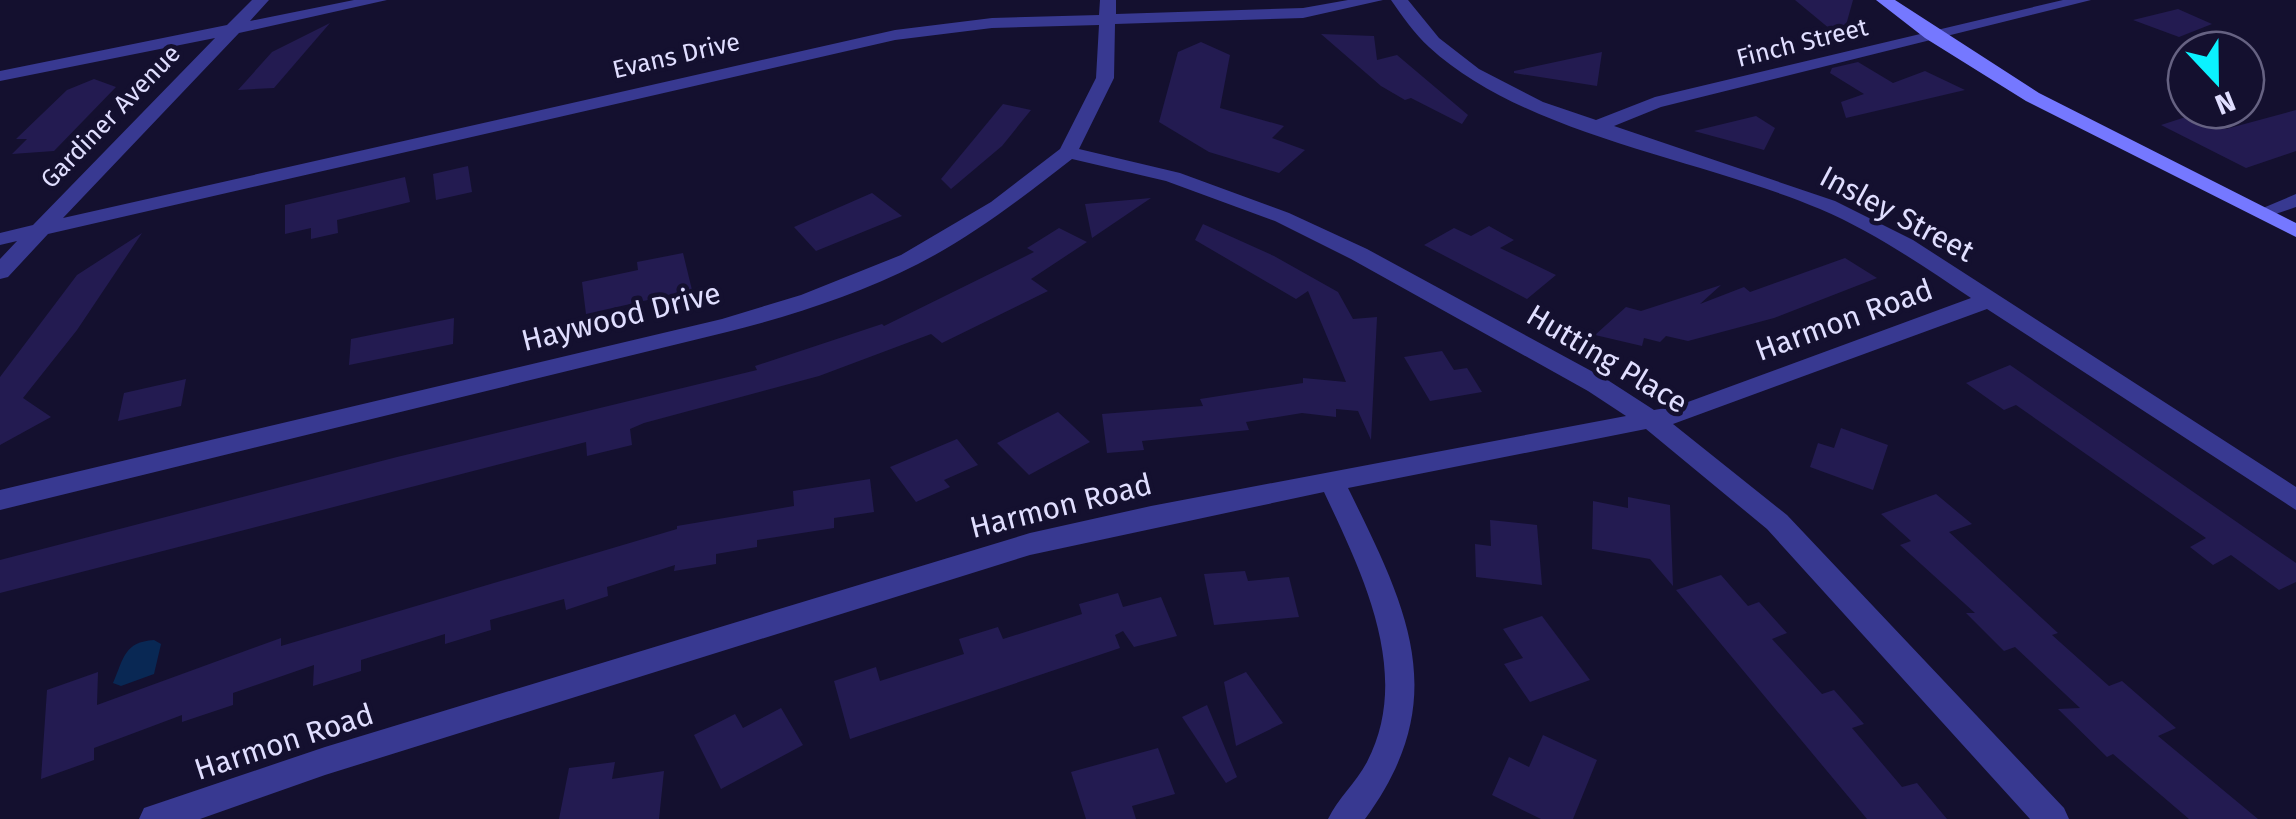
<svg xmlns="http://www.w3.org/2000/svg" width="2296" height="819" viewBox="0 0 2296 819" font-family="'Fira Sans',sans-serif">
  <rect width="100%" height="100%" fill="#14102f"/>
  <path fill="#092854" d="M154 640 161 644 154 674 121 686 113 683C124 658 124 642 154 640Z"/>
  <g fill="#231b51">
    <polygon points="1795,0 1853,0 1846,25 1830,29"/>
    <polygon points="2178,9 2212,24 2179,37 2133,20"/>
    <polygon points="330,23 274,88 238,90 272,52"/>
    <polygon points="1321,34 1374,36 1377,60 1397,55 1468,115 1462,124 1411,98 1405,100 1381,86"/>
    <polygon points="1201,42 1230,55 1220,108 1284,126 1272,138 1305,150 1279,173 1209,152 1159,122 1178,52"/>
    <polygon points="1602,52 1597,86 1514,73 1514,71"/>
    <polygon points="1858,62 1893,83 1925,71 1965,90 1846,118 1841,102 1864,94 1830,73 1832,68"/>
    <polygon points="94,79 116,87 54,151 12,154 27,139 16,139 67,90"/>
    <polygon points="1003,104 1031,110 1002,146 951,189 941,179"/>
    <polygon points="2296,110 2296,151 2246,168 2161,125 2195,114 2226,129"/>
    <polygon points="1756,116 1775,128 1764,150 1694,131"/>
    <polygon points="468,166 472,192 436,200 433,174"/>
    <polygon points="405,177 410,202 337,220 338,233 311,239 311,228 285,234 285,205"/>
    <polygon points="872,193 902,216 816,251 794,227"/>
    <polygon points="1151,198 1092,238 1085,204"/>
    <polygon points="1203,224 1274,256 1338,292 1353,319 1377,317 1371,440 1358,411 1336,409 1336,417 1302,413 1246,422 1249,430 1142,441 1144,450 1107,453 1102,414 1203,406 1200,399 1303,383 1303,378 1346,382 1308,291 1296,299 1195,240"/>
    <polygon points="1489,226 1514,240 1500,248 1556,275 1527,299 1424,245 1454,228 1471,236"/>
    <polygon points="1059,228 1087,242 1031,279 1048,291 942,343 931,334 819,376 644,423 630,429 632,445 587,456 586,442 0,593 0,560 397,457 757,370 755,366 882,324 884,326 1034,252 1027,248"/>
    <polygon points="142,233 77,330 23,398 51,417 0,445 0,377 77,275"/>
    <polygon points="683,253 692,290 586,314 582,282 638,270 637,262"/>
    <polygon points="1845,258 1877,278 1774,318 1688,341 1666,336 1660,342 1644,338 1642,346 1595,335 1626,307 1641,311 1721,285 1700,304 1744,287 1750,292"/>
    <polygon points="454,318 453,344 349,365 351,339"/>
    <polygon points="1442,351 1454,370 1467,368 1482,392 1430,401 1404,357"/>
    <polygon points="2010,365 2296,563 2296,582 2279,590 2231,555 2213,565 2190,547 2206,538 2016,405 2004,410 1966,383"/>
    <polygon points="186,379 181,406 118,421 124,393"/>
    <polygon points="1058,412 1090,442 1029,475 997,443"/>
    <polygon points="1841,428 1888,445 1873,490 1810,467 1818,443 1834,448"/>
    <polygon points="957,439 978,465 944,480 950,487 916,502 890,467"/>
    <polygon points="870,479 874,512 834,518 834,528 757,540 757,547 716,554 716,564 674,571 675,565 607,587 608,596 566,610 564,599 490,620 491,630 445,644 445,634 361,660 361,671 313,686 314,665 233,693 233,705 182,722 182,715 94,748 94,760 41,779 47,690 98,672 97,705 281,638 281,646 677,529 677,526 794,506 793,491"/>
    <polygon points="1936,494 1972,524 1949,532 2058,633 2052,635 2109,686 2122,681 2176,728 2158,736 2258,819 2189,819 2113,754 2107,757 2058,709 2080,708 2015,647 2004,651 1966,613 1975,613 1900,545 1911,541 1881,514"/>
    <polygon points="1628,497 1670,505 1673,586 1650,559 1592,549 1593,501 1628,508"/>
    <polygon points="1490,520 1537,525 1542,585 1476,577 1475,544 1491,546"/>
    <polygon points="1245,571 1248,581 1289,577 1299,617 1214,625 1204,574"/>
    <polygon points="1721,575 1748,606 1759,602 1787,633 1772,639 1822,694 1834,690 1864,724 1852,728 1902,787 1917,783 1947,819 1867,819 1676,590"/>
    <polygon points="1118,593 1123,607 1161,597 1177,636 1134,647 1123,631 1115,635 1120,648 850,739 834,681 876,667 880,681 964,654 959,639 998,627 1003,639 1082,614 1079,604"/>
    <polygon points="1542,616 1590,680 1530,702 1504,664 1523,658 1503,629"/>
    <polygon points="1246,672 1283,723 1236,746 1224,682"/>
    <polygon points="1207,705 1237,777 1226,783 1182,717"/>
    <polygon points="781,708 803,745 721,789 694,735 735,714 743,728"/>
    <polygon points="1543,735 1597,760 1573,819 1541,819 1492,795 1509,757 1529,767"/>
    <polygon points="1158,748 1175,794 1132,806 1136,819 1086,819 1071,772"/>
    <polygon points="615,762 612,779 664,771 659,819 559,819 569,768"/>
  </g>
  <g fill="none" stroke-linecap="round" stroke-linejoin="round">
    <g fill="#383991" fill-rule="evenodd">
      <path d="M252 0H269L250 21 354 0H387L239 33 63 218 895 30 992 18 1099 15 1100 0H1116V14L1303 8 1348 0H1383L1303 18 1115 24 1114 78 1079 149 1180 173 1289 213 1367 249 1606 379 1654 410 1677 406 1971 298C1923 266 1874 232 1820 209 1700 158 1526 136 1429 47 1415 34 1402 16 1391 0H1408L1439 38 1479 69 1543 102 1596 120 1655 97 2063 0H2091L1661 107 1614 126 1835 201 1913 240 2296 487V510L1987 309 1673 424 1787 515 2064 808 2069 819H2030L1767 529 1646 429 1348 488C1407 608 1454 698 1365 819H1328C1338 798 1356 783 1367 762 1413 674 1362 573 1324 492L1030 555 325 775 200 819H139L144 808 325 747 1030 533 1151 506 1626 416 1588 391 1351 259 1275 221 1166 181 1072 159C1023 197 973 236 918 264 859 294 791 316 727 332L0 510V490L722 319 801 295 901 255 991 202 1060 149 1096 78 1099 25 992 28 895 40 48 234 8 277 0 279V259L17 241 0 245V233L33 225 215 38 0 81V71L227 25Z"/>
      <polygon points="2296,194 2296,207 2261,219 2251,213"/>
    </g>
    <polygon fill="#7578ff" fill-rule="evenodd" points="1876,0 1895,0 2039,93 2296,223 2296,237 2026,101 1925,38"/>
  </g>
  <g text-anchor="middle" stroke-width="9" stroke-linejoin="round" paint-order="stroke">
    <g font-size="25" fill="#e0deff" stroke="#14102f">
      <text transform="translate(1802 42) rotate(-14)" y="9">Finch Street</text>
      <text transform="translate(676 55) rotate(-13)" y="9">Evans Drive</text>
      <text transform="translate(110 116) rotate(-46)" y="9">Gardiner Avenue</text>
    </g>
    <g font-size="30" fill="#e0deff" stroke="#14102f">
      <text transform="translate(1897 214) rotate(28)" y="10">Insley Street</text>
      <text transform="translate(621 317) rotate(-14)" y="10">Haywood Drive</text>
      <text transform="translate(1844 320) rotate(-20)" y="10">Harmon Road</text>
      <text transform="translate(1607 359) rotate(31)" y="10">Hutting Place</text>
      <text transform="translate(1061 506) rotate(-14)" y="10">Harmon Road</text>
      <text transform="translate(284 742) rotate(-18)" y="10">Harmon Road</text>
    </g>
  </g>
  <g transform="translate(2216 80) rotate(158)"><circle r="48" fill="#14102f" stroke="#666282" stroke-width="2.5"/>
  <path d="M0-8L18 38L0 25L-18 38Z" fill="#0af2ff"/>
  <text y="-15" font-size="28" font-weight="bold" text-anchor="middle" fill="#e0deff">N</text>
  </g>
</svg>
